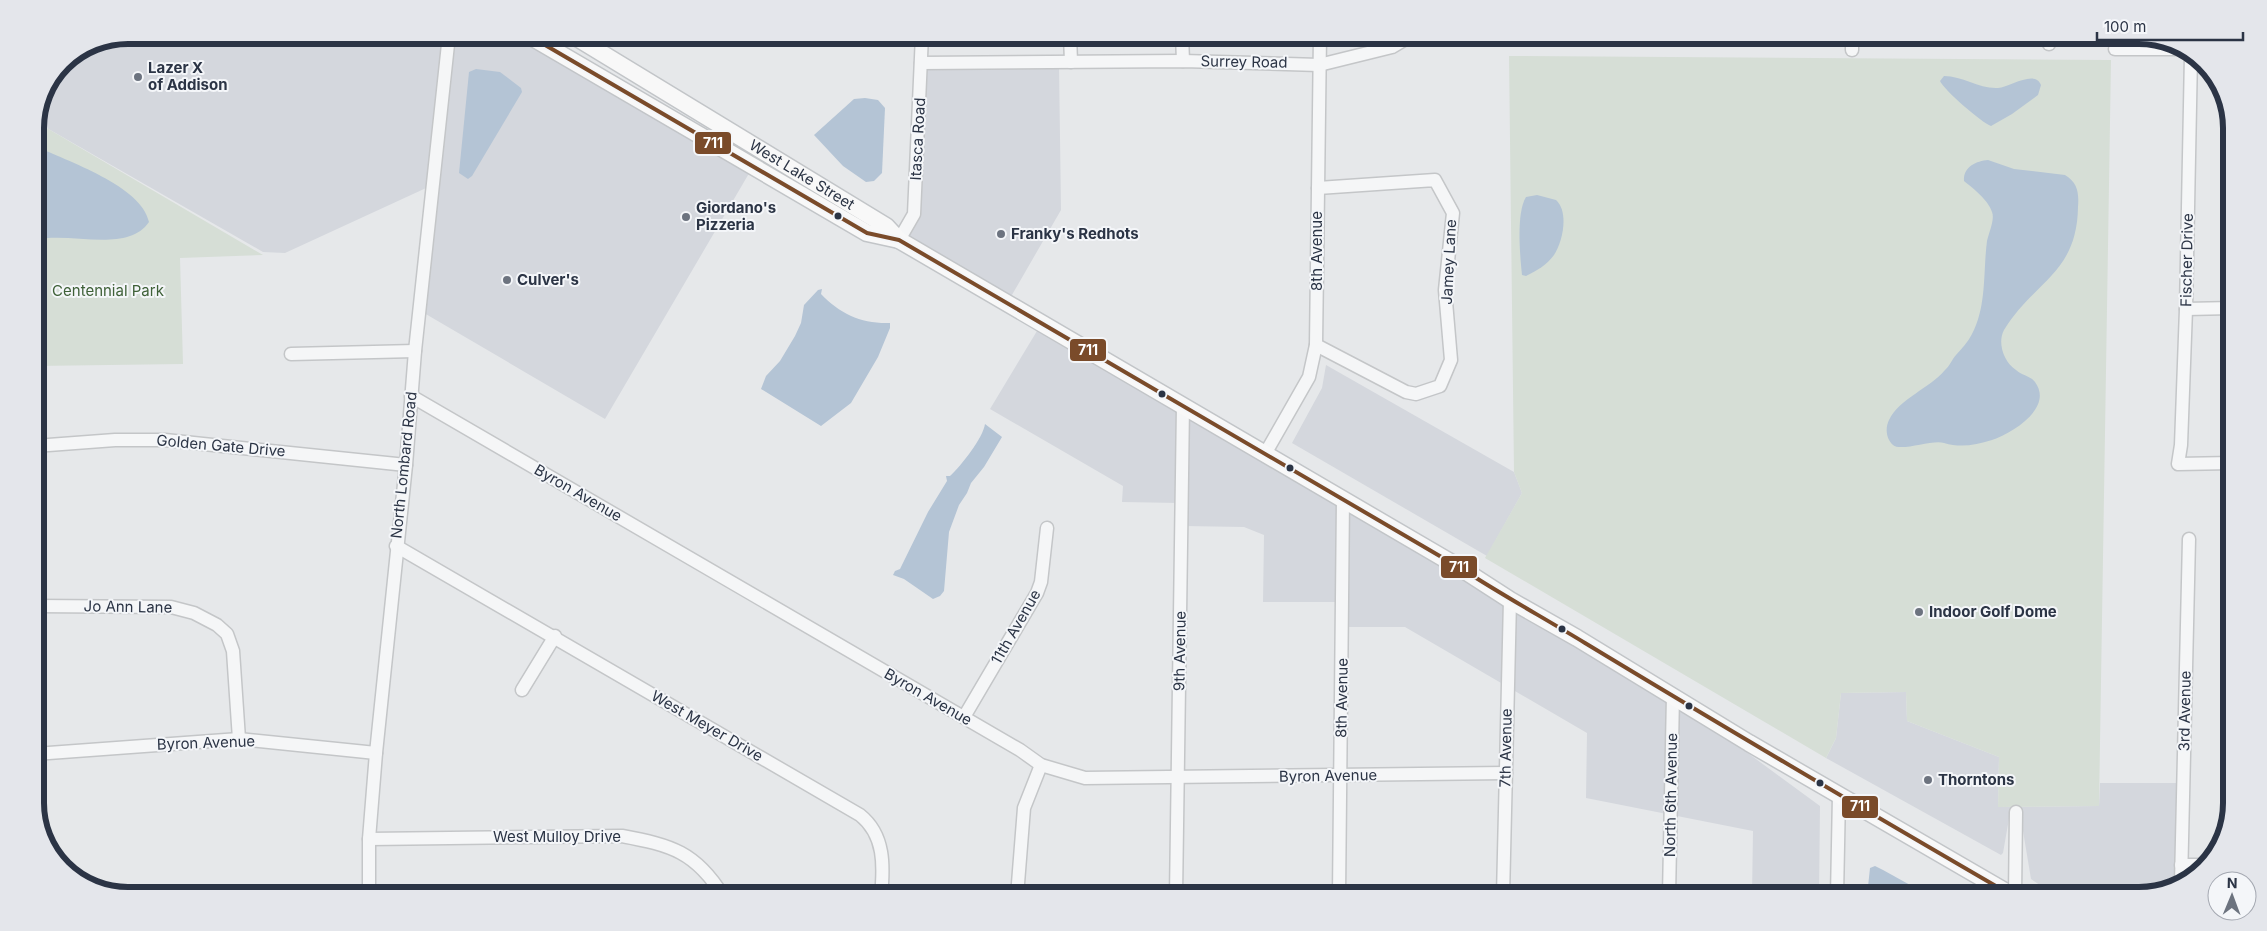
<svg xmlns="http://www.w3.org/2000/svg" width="2267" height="931" viewBox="0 0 2267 931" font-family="Inter,sans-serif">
  <rect width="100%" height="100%" fill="#e6e8ea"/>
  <g fill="#d4d7dd">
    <polygon points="128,35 523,35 751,170 605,419 424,313 437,183 285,253 263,252 45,127 44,123 37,119 62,62 93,42"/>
    <polygon points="923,65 1059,65 1061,210 1009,300 902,239 916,214"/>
    <polygon points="1040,326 1180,406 1179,503 1122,502 1123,486 990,409"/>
    <polygon points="1326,365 1514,472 1522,493 1487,556 1292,443 1322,388"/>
    <polygon points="1185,410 1670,696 1820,806 1819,896 1752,896 1753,831 1586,798 1587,733 1405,627 1341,627 1341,602 1263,602 1264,535 1244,527 1184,526"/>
    <polygon points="1906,692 1907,721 1999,757 1998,807 2011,807 2003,853 2001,855 1826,758 1836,738 1841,693"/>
    <polygon points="2100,783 2187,783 2186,862 2205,862 2191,880 2139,896 2056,896 2031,879 2019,807 2099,806"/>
  </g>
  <g fill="#d6ded6">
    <polygon points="1509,56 2111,60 2099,806 1998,807 1999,757 1907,721 1906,692 1841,693 1836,738 1826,758 1485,558 1522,493 1514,472"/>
    <polygon points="37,119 44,123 45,127 263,255 180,258 183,364 35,366"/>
  </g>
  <g fill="#b4c4d5">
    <polygon points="476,69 500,72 521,88 522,92 472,176 468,179 459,173 469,72"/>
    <path d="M1944 76C1963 76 1979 89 1998 88 2010 87 2035 69 2041 85L2038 95 2012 114 1991 126C1982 123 1943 89 1940 81Z"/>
    <polygon points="865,98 878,100 885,108 882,173 874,181 866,182 843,166 814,135 854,99"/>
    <path d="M35 146C67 161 142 186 149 222 127 254 70 231 35 240Z"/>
    <path d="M1988 160 2014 169 2065 175C2078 183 2079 193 2078 207 2077 274 2034 281 2004 330 1997 343 2004 362 2016 370 2021 375 2031 376 2035 382 2054 408 2012 433 1992 440 1975 445 1961 448 1944 443 1933 439 1901 452 1893 445 1886 439 1885 428 1889 420 1900 398 1929 389 1945 370 1950 366 1952 359 1956 355 1962 348 1968 342 1972 334 1987 306 1983 271 1987 241 1989 232 1995 219 1992 212 1989 201 1973 188 1964 181 1963 167 1976 161 1988 160Z"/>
    <path d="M1537 195 1556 200C1569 212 1563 241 1554 255 1547 265 1536 271 1526 276L1522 275C1520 256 1516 213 1526 197Z"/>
    <path d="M822 289 821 294C840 314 862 324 890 323V328L878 357 851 403 821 426 761 389 766 376 780 361 795 336 801 323 804 305 818 290Z"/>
    <path d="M985 424 1002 437 984 467 971 483 967 493 959 505 949 532 944 591 940 596 933 599 904 579 893 575 895 571 900 569 928 512 947 481 946 476H950C961 466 983 438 985 424Z"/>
    <polygon points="1875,866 1883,870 1930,896 1867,896 1870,868"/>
  </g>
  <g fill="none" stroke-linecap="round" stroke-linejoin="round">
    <g stroke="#c4c6c8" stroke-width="15">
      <g id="minor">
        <polyline points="1070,35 1071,62"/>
        <polyline points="1182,35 1183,61"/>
        <polyline points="2049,44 2049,35"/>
        <polyline points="2115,49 2183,49"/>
        <polyline points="1852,50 1852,35"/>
        <polyline points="2191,55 2186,309 2181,445 2178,464 2232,463"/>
        <polyline points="921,63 1183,61 1319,65 1392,47 1412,35"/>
        <polyline points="899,240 914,214 922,35"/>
        <polyline points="2186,309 2232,308"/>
        <polyline points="1316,345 1406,392 1416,394 1440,386 1451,360 1445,290 1453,213 1435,180 1318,188"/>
        <polyline points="291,354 415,351"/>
        <polyline points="411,396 1020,750 1041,765 1085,778 1506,773"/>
        <polyline points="35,446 115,440 165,440 406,465"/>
        <polyline points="1265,454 1309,377 1316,345 1320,35"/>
        <path d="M396 546 860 815C885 835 884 866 881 896"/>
        <polyline points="35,606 171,607 194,613 217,625 227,634 233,651 239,739"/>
        <polyline points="522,690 555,636"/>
        <polyline points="964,717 1037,593 1041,582 1047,528"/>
        <polyline points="35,754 239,739 376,753"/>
        <path d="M369 839 622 836C671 845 696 852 723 896"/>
        <polyline points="2181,865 2203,865"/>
        <polyline points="2181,883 2189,539"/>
        <polyline points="369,896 369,839 376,753 406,465 415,351 449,35"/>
        <polyline points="1017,896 1024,808 1041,765"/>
        <polyline points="1176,896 1183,405"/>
        <polyline points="1339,896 1343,499"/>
        <polyline points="1503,896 1510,600"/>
        <polyline points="1669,896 1673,695"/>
        <polyline points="1837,896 1839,795"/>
        <polyline points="2015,896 2016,812"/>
      </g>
    </g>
    <g stroke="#c2c5c8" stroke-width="19">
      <g id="major">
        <polyline points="528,35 867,233 899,240"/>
        <path id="s1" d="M572 35 886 226 899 240 1462 569 1510 600 1577 638 1749 743 2013 896"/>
      </g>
    </g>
    <use href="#minor" stroke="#f5f6f7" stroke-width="12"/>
    <use href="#major" stroke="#f8f8f8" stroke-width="16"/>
    <g stroke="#f4f6f9" stroke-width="8">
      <path id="bus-1" d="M528 35 867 233 899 240 1462 569C1502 595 1544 618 1585 643 1727 729 1870 813 2013 896"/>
    </g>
    <use href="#bus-1" stroke="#7a4b2a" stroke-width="4"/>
  </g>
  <g fill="#6c737f" stroke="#f4f6f9" stroke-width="2">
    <circle cx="138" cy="77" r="5"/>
    <circle cx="686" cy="217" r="5"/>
    <circle cx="1001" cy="234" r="5"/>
    <circle cx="507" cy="280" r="5"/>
    <circle cx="1919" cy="612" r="5"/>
    <circle cx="1928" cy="780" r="5"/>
  </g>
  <g fill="#2b3445" stroke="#f4f6f9" stroke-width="2">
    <circle cx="838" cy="216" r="4.5"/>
    <circle cx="1162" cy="394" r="4.5"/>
    <circle cx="1290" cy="468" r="4.5"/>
    <circle cx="1562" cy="629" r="4.5"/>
    <circle cx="1689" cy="706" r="4.5"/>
    <circle cx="1820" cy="783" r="4.5"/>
  </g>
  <g text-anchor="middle" stroke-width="4" stroke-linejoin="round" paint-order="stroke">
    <g font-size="15" fill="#2b3445" stroke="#f4f6f9">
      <text transform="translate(1244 62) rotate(1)" y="5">Surrey Road</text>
      <text transform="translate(918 139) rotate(-87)" y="5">Itasca Road</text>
      <text dy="5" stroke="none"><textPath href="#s1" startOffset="269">West Lake Street</textPath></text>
      <text transform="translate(1317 251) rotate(-90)" y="5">8th Avenue</text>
      <text transform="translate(2187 260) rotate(-89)" y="5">Fischer Drive</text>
      <text transform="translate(1449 262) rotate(-87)" y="5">Jamey Lane</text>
      <text transform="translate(221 446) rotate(5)" y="5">Golden Gate Drive</text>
      <text transform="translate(404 465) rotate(-84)" y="5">North Lombard Road</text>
      <text transform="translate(578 493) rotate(30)" y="5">Byron Avenue</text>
      <text transform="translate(128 607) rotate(1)" y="5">Jo Ann Lane</text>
      <text transform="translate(1016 627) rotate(-60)" y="5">11th Avenue</text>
      <text transform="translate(1180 651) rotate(-89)" y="5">9th Avenue</text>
      <text transform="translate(928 697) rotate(30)" y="5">Byron Avenue</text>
      <text transform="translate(1342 698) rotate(-89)" y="5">8th Avenue</text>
      <text transform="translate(2185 711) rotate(-89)" y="5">3rd Avenue</text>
      <text transform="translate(707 726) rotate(30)" y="5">West Meyer Drive</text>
      <text transform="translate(206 743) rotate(-2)" y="5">Byron Avenue</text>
      <text transform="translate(1506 748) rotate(-89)" y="5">7th Avenue</text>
      <text transform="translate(1328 776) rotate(-1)" y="5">Byron Avenue</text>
      <text transform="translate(1671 795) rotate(-89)" y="5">North 6th Avenue</text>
      <text x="557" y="842">West Mulloy Drive</text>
    </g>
    <g font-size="15" font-weight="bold" fill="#2b3445" stroke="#f4f6f9" text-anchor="start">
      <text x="148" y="73">Lazer X<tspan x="148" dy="17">of Addison</tspan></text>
      <text x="696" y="213">Giordano's<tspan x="696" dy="17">Pizzeria</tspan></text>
      <text x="1011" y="239">Franky's Redhots</text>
      <text x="517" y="285">Culver's</text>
      <text x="1929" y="617">Indoor Golf Dome</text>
      <text x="1938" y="785">Thorntons</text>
    </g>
    <g font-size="15" fill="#3f6138" stroke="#f4f6f9">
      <text x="108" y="296">Centennial Park</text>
    </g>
  </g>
  <path d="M0 0H2267V931H0ZM128 44H2139A84 84 0 0 1 2223 128V803A84 84 0 0 1 2139 887H128A84 84 0 0 1 44 803V128A84 84 0 0 1 128 44Z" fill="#e4e6eb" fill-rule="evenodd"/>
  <path fill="none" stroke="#2b3445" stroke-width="6" d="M128 44H2139A84 84 0 0 1 2223 128V803A84 84 0 0 1 2139 887H128A84 84 0 0 1 44 803V128A84 84 0 0 1 128 44Z"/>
  <g stroke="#f4f6f9" stroke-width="2">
    <rect x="694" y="131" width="38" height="24" rx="5" fill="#7a4b2a"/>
    <rect x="1069" y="338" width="38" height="24" rx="5" fill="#7a4b2a"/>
    <rect x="1440" y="555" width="38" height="24" rx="5" fill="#7a4b2a"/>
    <rect x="1841" y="795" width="38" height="24" rx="5" fill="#7a4b2a"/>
  </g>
  <g font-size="14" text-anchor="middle" font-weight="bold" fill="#fff">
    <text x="713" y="148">711</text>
    <text x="1088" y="355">711</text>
    <text x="1459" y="572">711</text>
    <text x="1860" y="811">711</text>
  </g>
  <g transform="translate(2232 896) rotate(1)"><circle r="24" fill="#f4f6f9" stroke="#a4a8b1"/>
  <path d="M0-4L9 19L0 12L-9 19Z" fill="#6c737f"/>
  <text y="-8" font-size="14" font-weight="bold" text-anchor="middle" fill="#2b3445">N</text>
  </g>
  <path d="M2097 32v8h146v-8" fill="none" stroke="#2b3445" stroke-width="2.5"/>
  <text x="2104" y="32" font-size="15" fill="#2b3445" stroke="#f4f6f9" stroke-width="4" paint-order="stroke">100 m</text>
</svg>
